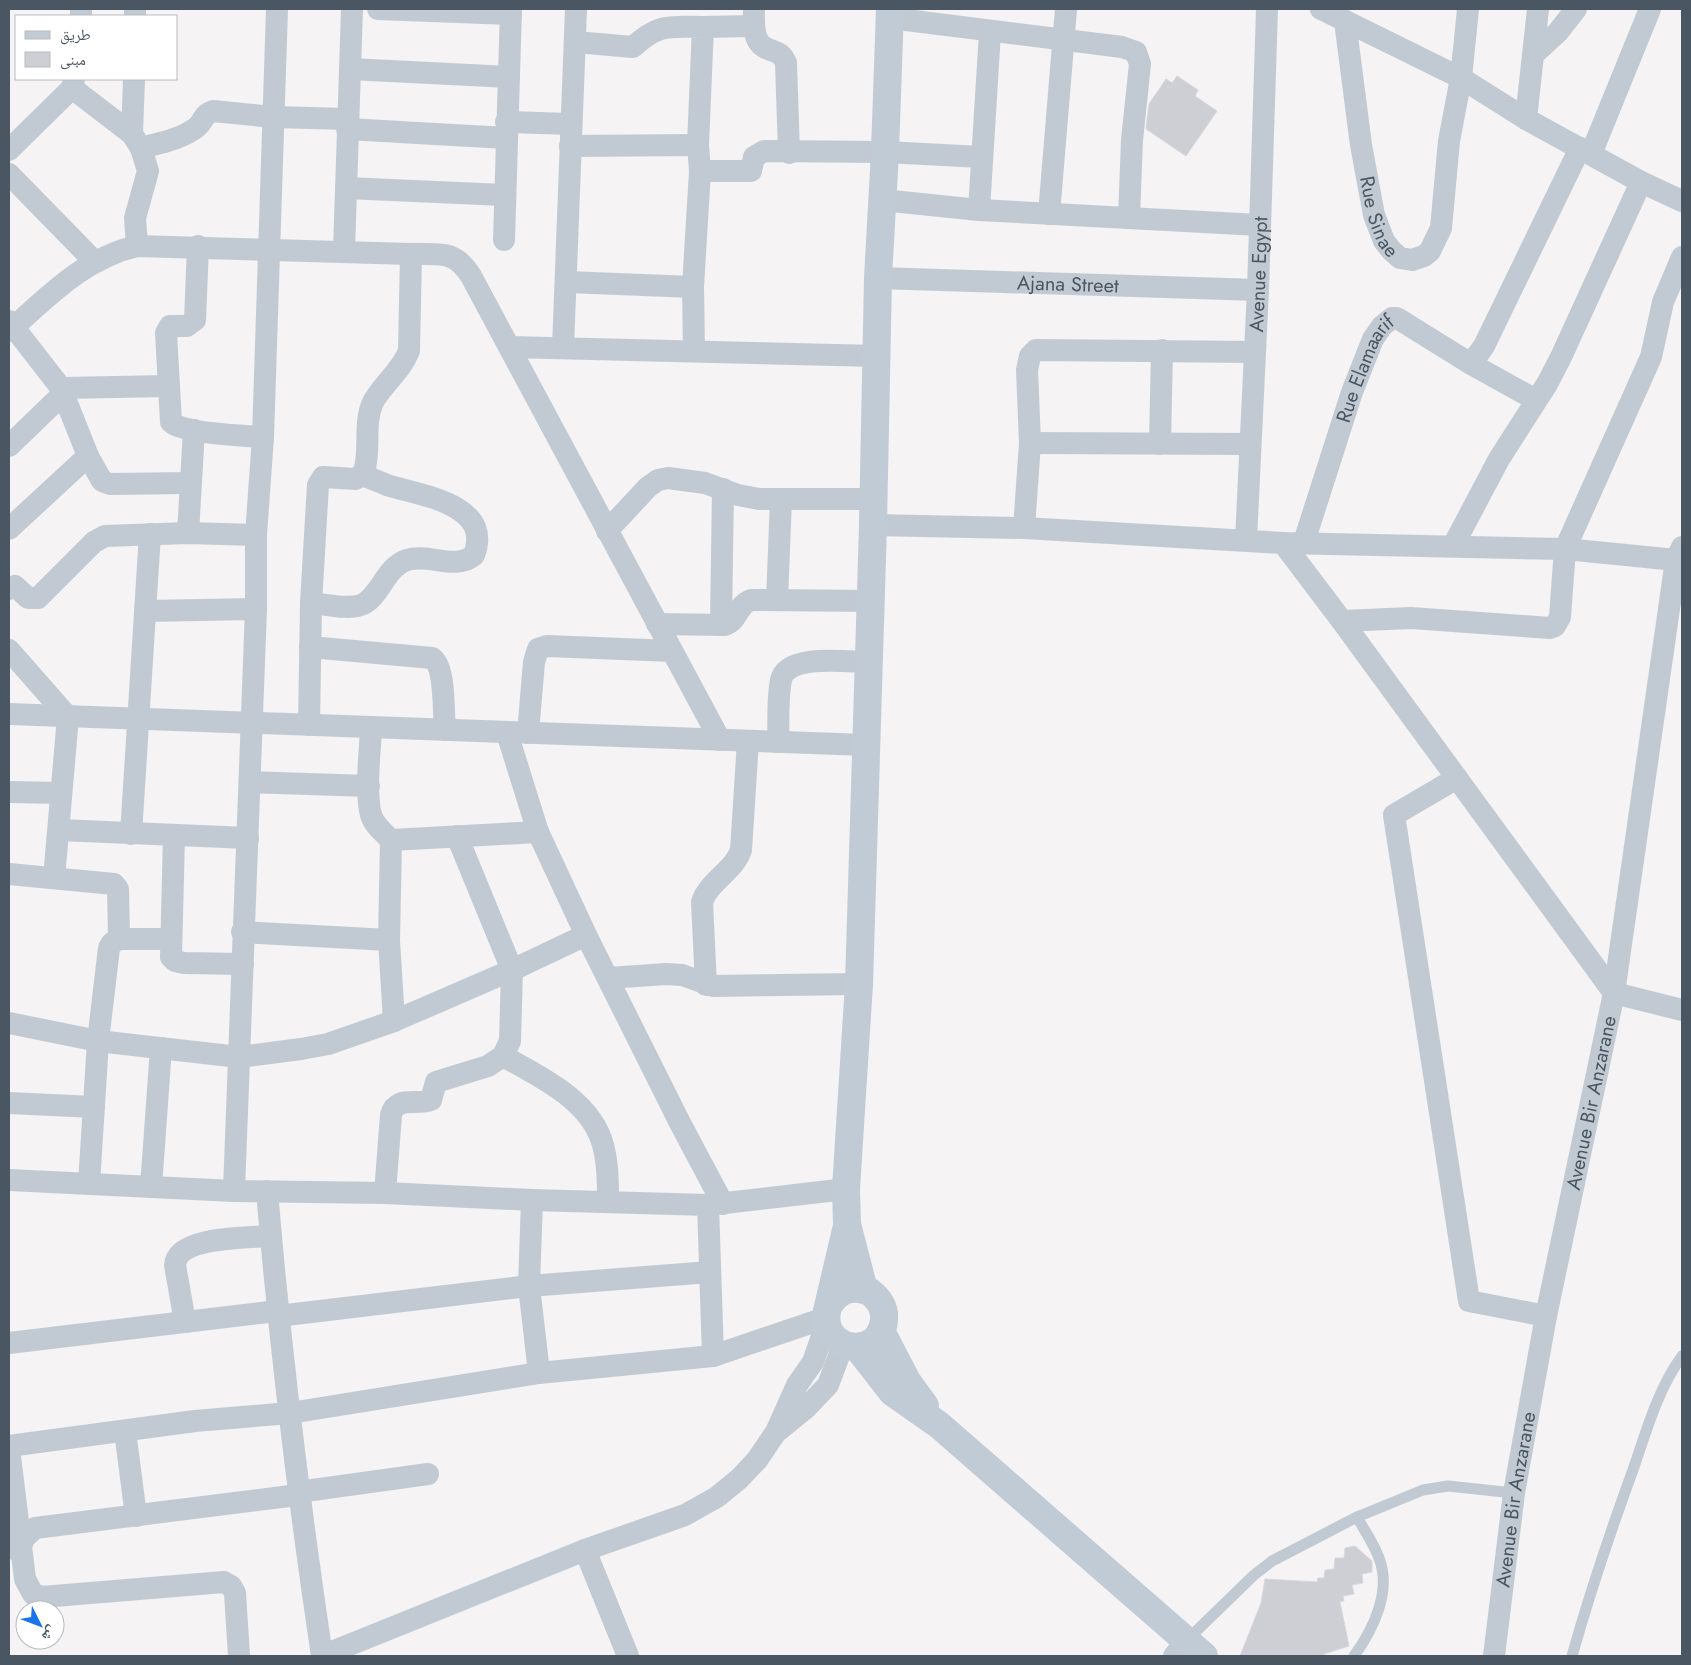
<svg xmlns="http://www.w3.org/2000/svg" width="1691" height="1665" viewBox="0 0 1691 1665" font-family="Jost,'Noto Naskh Arabic',sans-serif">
  <rect width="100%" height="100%" fill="#f5f3f3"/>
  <g fill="#cdcfd5" stroke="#d7d9de">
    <polygon points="1177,76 1198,90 1195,96 1217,111 1186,156 1146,129 1149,104 1166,79 1172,83"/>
    <polygon points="1355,1546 1372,1561 1372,1572 1362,1574 1363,1583 1352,1585 1354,1594 1343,1596 1344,1601 1340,1602 1349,1646 1324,1654 1325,1656 1240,1656 1261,1603 1265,1579 1317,1582 1318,1578 1324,1578 1325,1570 1334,1569 1335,1558 1344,1558 1345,1548"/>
  </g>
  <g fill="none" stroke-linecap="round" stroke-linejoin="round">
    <g stroke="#c1cad2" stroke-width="11">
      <polyline points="1186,1641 1254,1575 1272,1561 1357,1517 1423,1490 1448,1486 1514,1493"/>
      <path d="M1354 1656C1373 1630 1392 1591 1379 1558 1374 1544 1364 1530 1357 1517"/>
      <path d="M1572 1656C1590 1592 1611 1530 1634 1467 1647 1429 1658 1389 1682 1356"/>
    </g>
    <g stroke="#c1cad2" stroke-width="22">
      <polyline points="378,9 511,14"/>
      <path d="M754 9C754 21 752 40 764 47 774 53 781 50 786 63L789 153"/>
      <polyline points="1321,9 1461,78 1526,119 1641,182 1682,201"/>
      <polyline points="81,16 81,9"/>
      <polyline points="135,16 135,9"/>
      <polyline points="890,18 1122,47 1136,52 1140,64 1132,140 1129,218"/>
      <path id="s1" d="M1345 21 1361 145 1374 215 1384 241 1392 251 1400 258 1412 260 1424 256 1430 251 1441 228 1449 141 1461 78 1468 9"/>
      <polyline points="703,27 754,26"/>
      <path d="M575 42 633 47C659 23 669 27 703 27L698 145 700 171 693 287 694 351"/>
      <polyline points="1533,55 1558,32 1576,9"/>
      <polyline points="350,69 509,77"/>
      <polyline points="74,79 72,88 132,134"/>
      <polyline points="134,79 132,134 141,148 148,171 135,218 137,246"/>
      <polyline points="1526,119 1538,9"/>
      <polyline points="506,122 571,124"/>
      <polyline points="347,129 506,138"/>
      <polyline points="570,146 698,145"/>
      <path d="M141 148C160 143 182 139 197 127 204 121 203 114 213 111L273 117 348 119"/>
      <polyline points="9,150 72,88"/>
      <polyline points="1591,154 1650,9"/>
      <polyline points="700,171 751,171 754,157 764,151 885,152 982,157"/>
      <polyline points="9,174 94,261"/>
      <polyline points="346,188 504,195"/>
      <polyline points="882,200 979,210 1259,225"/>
      <polyline points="979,210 990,32"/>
      <polyline points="1049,214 1066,9"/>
      <polyline points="504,240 511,9"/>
      <path d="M198 246 195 320 187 326H170L166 333 171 422C180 433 245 436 263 437"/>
      <polyline points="344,251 352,9"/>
      <path id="s2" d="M878 278 1258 290"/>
      <polyline points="567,282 693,287"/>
      <polyline points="9,321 61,388 88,456 102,481 110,484 190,483"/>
      <path d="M9 331C48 297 84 258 137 246L411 254C440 255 454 249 471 276L720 740"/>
      <polyline points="509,347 877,356"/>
      <polyline points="563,348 576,9"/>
      <polyline points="1471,364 1536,400"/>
      <polyline points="61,388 169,386"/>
      <polyline points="1030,443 1249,444"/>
      <polyline points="1160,444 1162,350"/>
      <polyline points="9,446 64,393"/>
      <polyline points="873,525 1024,528 1283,543 1565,549 1676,560"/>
      <polyline points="1024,528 1030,443 1027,370 1030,356 1036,350 1254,352"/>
      <polyline points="9,529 88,456"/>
      <polyline points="607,531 648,487 658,480 668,478 705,483 738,495 759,499 874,499"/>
      <polyline points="188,533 194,430"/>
      <path id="s3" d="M1246 540 1258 290 1267 9"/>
      <path id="s4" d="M1304 542 1352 392 1373 339 1382 326 1392 318H1397L1471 364 1484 346 1580 148"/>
      <polyline points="1283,543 1342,621 1614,993 1682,1010"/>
      <polyline points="1453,546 1499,459 1547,384 1561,357 1641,182"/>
      <polyline points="9,589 15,586 28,598 38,598 94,542 105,536 188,533 256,535"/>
      <polyline points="777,600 781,499"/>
      <path d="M311 603C326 604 347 610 361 605 380 598 385 567 407 560 429 553 456 571 474 555 494 503 417 495 387 485 379 482 371 478 362 475"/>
      <polyline points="145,611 256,609"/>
      <polyline points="1342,621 1411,618 1550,628 1555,626 1560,617 1565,549 1651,357 1663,302 1682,257"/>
      <path d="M657 624 725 625C738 621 737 605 751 600L871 601"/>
      <polyline points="721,625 723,489"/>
      <path d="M310 647 432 658C446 667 443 714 445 730"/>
      <polyline points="9,650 68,717 54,878"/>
      <polyline points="9,714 866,745"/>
      <path d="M309 725 311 603 318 485 323 477 356 479 364 472C371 450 363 424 373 402 383 384 401 371 409 351L411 254"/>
      <path d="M371 728C370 753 365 791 371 815 374 825 384 833 391 840L538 832"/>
      <polyline points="507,733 538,832 586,935 680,1123 723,1204"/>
      <polyline points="528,733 534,662 538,649 547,646 672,651"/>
      <path d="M778 742C779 722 777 700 781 680 787 653 847 662 869 662"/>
      <polyline points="1457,778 1394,815 1469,1301 1546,1316"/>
      <polyline points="250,782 369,786"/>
      <polyline points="9,792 61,793"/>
      <polyline points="59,830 248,838"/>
      <polyline points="131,834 150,534"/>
      <polyline points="174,836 171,957 175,961 184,963 243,964"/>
      <polyline points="391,840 389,940 394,1021"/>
      <polyline points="9,874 114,884 118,889 119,939"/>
      <polyline points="242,932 389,940"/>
      <polyline points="609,978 666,974 682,975 713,986 859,984"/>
      <path d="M706 985 702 902C709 881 734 871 741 850L748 741"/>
      <polyline points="9,1023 98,1041 239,1057 301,1049 328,1044 394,1021 512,970 586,935"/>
      <path d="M503 1056C540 1077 591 1100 603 1145 608 1164 608 1183 608 1202"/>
      <polyline points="9,1103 94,1107"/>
      <polyline points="9,1180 234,1191 385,1193 532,1200 708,1205 846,1189"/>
      <polyline points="89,1184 98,1041 109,948 112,943 119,939 170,939"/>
      <polyline points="151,1187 161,1048"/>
      <polyline points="234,1191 256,609 256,535 263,437 277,9"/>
      <path d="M267 1191C280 1347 299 1502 322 1656L585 1550 685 1515 717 1497 739 1479 757 1460 776 1432 797 1385 813 1362 826 1325"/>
      <path d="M385 1193 391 1115C396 1095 417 1106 431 1100L436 1082 488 1066 503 1056 510 1041 512 970 457 836"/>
      <polyline points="532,1200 529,1286 539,1373"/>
      <polyline points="708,1205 713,1356"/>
      <polyline points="278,1316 529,1286 710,1272"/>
      <path d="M185 1322 175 1265C177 1236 248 1238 271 1236"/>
      <polyline points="9,1343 277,1311"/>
      <polyline points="779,1430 806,1408 828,1385 843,1345"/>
      <polyline points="125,1431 136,1516"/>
      <polyline points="9,1446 195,1421 290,1413 539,1373 713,1356 825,1318"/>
      <polyline points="9,1448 25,1579 33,1594 42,1597 224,1582 231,1586 235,1593 239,1656"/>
      <polyline points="298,1492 428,1474"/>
      <polyline points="585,1550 628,1656"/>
      <polyline points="19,1552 24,1538 35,1528 298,1495"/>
      <polyline points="1174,1656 1186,1641"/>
      <path id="s5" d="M1494 1656 1514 1493 1546 1316 1614 993 1676 560 1682 547"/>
    </g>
    <g stroke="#c1cbd6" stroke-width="28">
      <polyline points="864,1290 847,1224 846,1189 859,984 873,525 878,278 885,152 890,9"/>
      <path d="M829 1305C839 1289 853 1285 870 1292 879 1299 885 1307 884 1319 882 1360 820 1354 827 1311L846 1230"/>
      <polyline points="881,1331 907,1381 925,1406"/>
      <polyline points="857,1347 892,1392 939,1425 1204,1656"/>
    </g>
  </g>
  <g text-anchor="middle" stroke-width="5" stroke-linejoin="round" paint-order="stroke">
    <g font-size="20" fill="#4a5661" stroke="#fff">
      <text dy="7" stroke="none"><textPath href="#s1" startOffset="199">Rue Sinae</textPath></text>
      <text dy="7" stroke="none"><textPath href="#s3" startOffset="266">Avenue Egypt</textPath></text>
      <text dy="7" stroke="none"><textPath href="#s2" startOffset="190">Ajana Street</textPath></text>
      <text dy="7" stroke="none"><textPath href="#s4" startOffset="184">Rue Elamaarif</textPath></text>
      <text dy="7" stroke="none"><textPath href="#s5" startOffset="562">Avenue Bir Anzarane</textPath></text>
      <text dy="7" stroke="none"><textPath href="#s5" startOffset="158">Avenue Bir Anzarane</textPath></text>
    </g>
  </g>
  <rect width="1691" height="1665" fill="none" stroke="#4a5661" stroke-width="20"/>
  <rect x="15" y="15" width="162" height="65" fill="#ffffff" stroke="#b7bbc0"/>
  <rect x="25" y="31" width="25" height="8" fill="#c1cbd6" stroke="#b7bbc0"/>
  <text x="60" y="40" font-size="15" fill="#4a5661">طريق</text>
  <rect x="25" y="52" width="25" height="15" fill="#cdcfd5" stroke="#b7bbc0"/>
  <text x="60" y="65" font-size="15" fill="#4a5661">مبنى</text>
  <g transform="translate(40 1625) rotate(132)"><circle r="24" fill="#ffffff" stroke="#b7bbc0"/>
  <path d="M0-4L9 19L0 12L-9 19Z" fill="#1a73e8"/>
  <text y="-8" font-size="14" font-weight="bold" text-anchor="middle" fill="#4a5661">ش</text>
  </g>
</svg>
